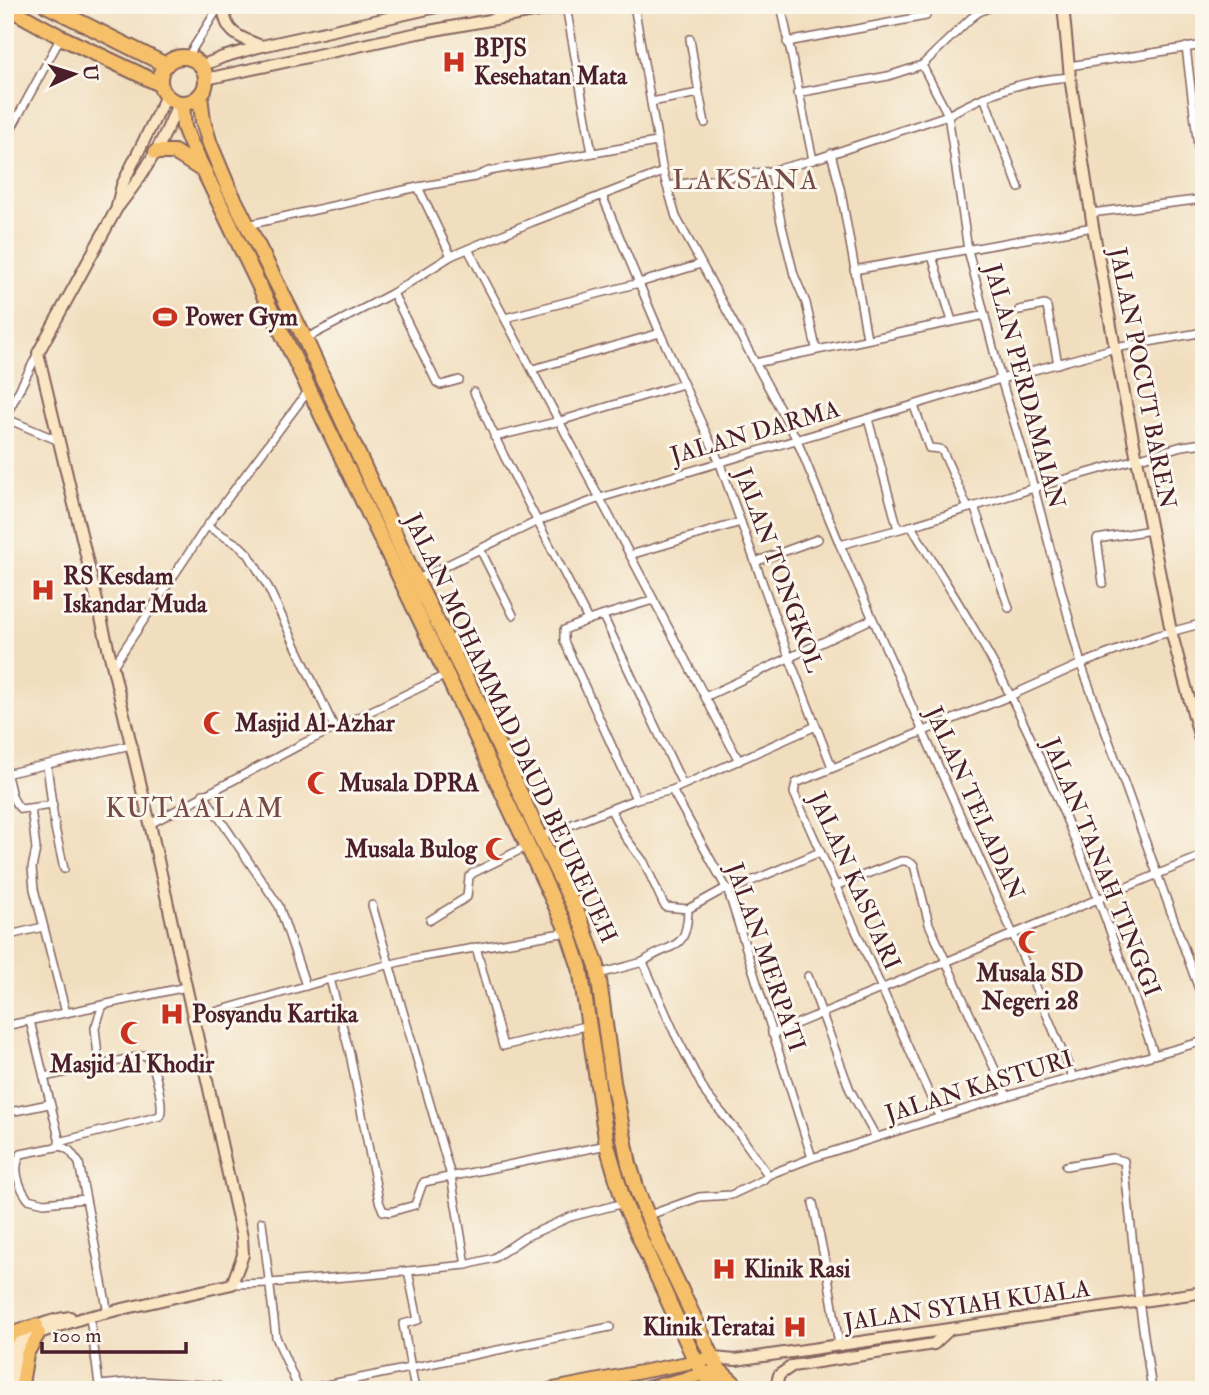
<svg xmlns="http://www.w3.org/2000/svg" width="1209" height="1395" viewBox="0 0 1209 1395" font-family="'IM FELL Double Pica',serif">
  <rect width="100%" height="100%" fill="#fbf7ec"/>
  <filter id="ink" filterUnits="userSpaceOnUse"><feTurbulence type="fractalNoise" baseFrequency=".0143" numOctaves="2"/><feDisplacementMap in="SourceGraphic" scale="14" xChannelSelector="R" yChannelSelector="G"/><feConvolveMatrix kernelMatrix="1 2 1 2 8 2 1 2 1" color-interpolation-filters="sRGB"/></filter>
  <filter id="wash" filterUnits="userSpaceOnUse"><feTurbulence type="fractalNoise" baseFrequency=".00686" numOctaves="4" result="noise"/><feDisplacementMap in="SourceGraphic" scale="28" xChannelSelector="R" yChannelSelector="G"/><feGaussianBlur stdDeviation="1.57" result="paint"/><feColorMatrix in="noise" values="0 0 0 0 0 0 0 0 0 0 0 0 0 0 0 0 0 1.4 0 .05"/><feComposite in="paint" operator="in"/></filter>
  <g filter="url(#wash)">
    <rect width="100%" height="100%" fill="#f1debe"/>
  </g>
  <g filter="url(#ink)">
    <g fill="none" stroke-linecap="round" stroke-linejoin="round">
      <g stroke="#84625e" stroke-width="10">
        <g id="street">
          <polyline points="494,5 498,20"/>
          <polyline points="634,5 663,172 676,217 796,438 840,545 1013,934 1073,1077"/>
          <path d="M781 5 813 160 948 115C992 91 1021 81 1070 77"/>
          <polyline points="996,5 979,12 971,18 922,65 948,115 968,250 1001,379 1034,488 1081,664 1204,1003"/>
          <polyline points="566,6 592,153"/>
          <polyline points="787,42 926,16"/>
          <polyline points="1186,47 1204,196"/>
          <polyline points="187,58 220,5"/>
          <polyline points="1069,66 1204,45"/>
          <polyline points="699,93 705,123"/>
          <polyline points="797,93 888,76 922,65"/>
          <polyline points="984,97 1019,188"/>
          <polyline points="651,102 699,93 690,39"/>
          <polyline points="5,140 61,37"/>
          <polyline points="831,153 841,192 867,338"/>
          <polyline points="771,171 781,222 794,275 806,303 816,348"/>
          <polyline points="667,186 771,171 813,160"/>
          <polyline points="418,187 451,256"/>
          <polyline points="602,195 660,333 719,461 789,657 832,767"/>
          <polyline points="1091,213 1204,199"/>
          <polyline points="247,225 418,187 475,177 489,171 657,142"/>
          <polyline points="468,249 739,761"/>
          <polyline points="932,256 952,321"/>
          <polyline points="854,270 1093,227"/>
          <polyline points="393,293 437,383 441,385 459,380"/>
          <polyline points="1019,310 1045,305 1047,307 1058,364"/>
          <polyline points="505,318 639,283 701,264"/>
          <polyline points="305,339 393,293 451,256 532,222 663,172"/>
          <polyline points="37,355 5,418 59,441"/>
          <polyline points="755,363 985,315"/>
          <polyline points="533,369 660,333"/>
          <polyline points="474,392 504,456 588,620"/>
          <polyline points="914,406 929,448 940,449 943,452 968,508"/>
          <polyline points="868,419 898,529"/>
          <polyline points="494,437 560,421 683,384"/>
          <polyline points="974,506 1009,608"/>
          <polyline points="207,526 240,546 249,555 268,587 335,729"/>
          <path d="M911 526C945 582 982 638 1011 697 1068 812 1112 933 1154 1054"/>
          <polyline points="840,545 911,526 1034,488 1182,446 1204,443"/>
          <polyline points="480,549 513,615"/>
          <polyline points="630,555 741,522"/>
          <polyline points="755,562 818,539"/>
          <polyline points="416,580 538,521 600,498 1001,379 1115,348 1204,332"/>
          <polyline points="1103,583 1097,539 1151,530"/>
          <polyline points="603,616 683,785"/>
          <polyline points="113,666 207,526 309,390"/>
          <polyline points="705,697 872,619"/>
          <polyline points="47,765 55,828 64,869"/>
          <polyline points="5,774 131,745"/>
          <path d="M6 774C11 785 10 801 21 809L53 805"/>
          <polyline points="672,790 728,891 812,1158"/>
          <polyline points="203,794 279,906 306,986"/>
          <polyline points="636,799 564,641 564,630 588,620 653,600"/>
          <polyline points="31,808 36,849 32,868 34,889 66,1013"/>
          <polyline points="611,810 625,837 644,862 663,903 666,907 688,909"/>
          <polyline points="150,824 302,744 446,675"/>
          <polyline points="540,837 636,799 672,790 816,726"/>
          <polyline points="835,886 901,861 906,861 914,865 929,924 1007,1096"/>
          <path d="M726 888 688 909C687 954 671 941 643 962L675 1034 706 1094 740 1135 768 1175"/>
          <polyline points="728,891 820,852"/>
          <polyline points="372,905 451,1176 466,1265"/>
          <polyline points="430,920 467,897 469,877 473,873 528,846"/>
          <polyline points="5,936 43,927"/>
          <polyline points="476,947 503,1046 589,1025"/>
          <polyline points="599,974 643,962"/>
          <polyline points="808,976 850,1090 876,1137"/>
          <polyline points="330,979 350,1054 379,1201 383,1211 390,1212 415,1205 422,1185 424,1182 607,1145"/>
          <polyline points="194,1018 330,979 416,958 568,932"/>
          <polyline points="30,1021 61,1146"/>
          <polyline points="5,1026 186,987"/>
          <polyline points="772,1034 1204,855"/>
          <polyline points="99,1065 95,1028 103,1005"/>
          <path d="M44 1077 146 1055C155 1063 164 1106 160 1116L59 1142"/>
          <polyline points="5,1113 49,1104"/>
          <polyline points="940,1118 794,793 796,783 1010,696 1081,664 1155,636 1204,623"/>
          <polyline points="1066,1166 1112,1158 1124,1161 1139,1301 1152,1390"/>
          <path d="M85 1199 44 1203 28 1199C19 1187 12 1168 21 1154L61 1146 70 1151 79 1163 108 1313"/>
          <polyline points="813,1203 828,1276 839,1345"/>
          <polyline points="647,1216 699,1197 731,1195 763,1180 768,1175 812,1158 1007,1096 1204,1041"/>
          <polyline points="262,1222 276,1337 299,1390"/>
          <polyline points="408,1271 418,1320 403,1324 415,1390"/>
          <polyline points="232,1284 270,1283 369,1275 466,1265 494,1258 525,1237 570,1217 624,1203"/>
          <polyline points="90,1317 99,1385 144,1381 218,1386"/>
          <polyline points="302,1390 610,1327"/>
        </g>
      </g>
      <g stroke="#84625e" stroke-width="14">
        <g id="secondary">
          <path d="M224 5C223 32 239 38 262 46"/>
          <polyline points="1063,5 1070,77 1093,227 1115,348 1171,631 1204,754"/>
          <polyline points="201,66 223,57 262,46 446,5"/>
          <polyline points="206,79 418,33 572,5"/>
          <polyline points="117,206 122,185 166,96"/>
          <polyline points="713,1358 736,1360 1204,1292"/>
          <path d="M5 1383C9 1338 26 1324 70 1317"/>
          <path d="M12 1390 18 1352 22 1344 39 1333 83 1318 232 1284 243 1255 242 1237 150 824 38 353 117 208C142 177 164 142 178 103"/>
          <polyline points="775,1390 779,1375 792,1366 934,1344 950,1329"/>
        </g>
      </g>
      <g stroke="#84625e" stroke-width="16">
        <g id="primary">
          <polyline points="5,1341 13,1333 37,1325"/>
          <polyline points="21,1390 27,1354 39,1333"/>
          <polyline points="548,1390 713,1358"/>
          <polyline points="639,1390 712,1372"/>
        </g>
      </g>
      <g stroke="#84625e" stroke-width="18">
        <g id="highway">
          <polyline points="46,5 166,65"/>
          <polyline points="5,6 61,37 160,84"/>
          <circle cx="183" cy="80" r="23"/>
          <polyline points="200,95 203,121 210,144 228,187 305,339 416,580 482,710 540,837 580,919 597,966 613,1082 629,1164 638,1193 660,1246 713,1358 719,1370 741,1390"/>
          <polyline points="182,104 184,127 190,142 467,717 568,932 580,968 607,1145 624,1203 696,1362 704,1374 721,1390"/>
          <polyline points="156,152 174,152 204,171"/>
        </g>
      </g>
      <use href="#street" stroke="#fff" stroke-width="7"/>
      <use href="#secondary" stroke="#fbe6c4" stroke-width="10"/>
      <use href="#primary" stroke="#f6c06b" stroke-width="12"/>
      <use href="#highway" stroke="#f6c06b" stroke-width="14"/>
    </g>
  </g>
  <defs>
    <g id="hospital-bare" transform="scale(1.89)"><path d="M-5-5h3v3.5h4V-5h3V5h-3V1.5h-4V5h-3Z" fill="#c8321e" stroke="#fbf7ec" stroke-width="2.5" paint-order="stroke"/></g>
    <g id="stadium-bare" transform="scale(1.89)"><path d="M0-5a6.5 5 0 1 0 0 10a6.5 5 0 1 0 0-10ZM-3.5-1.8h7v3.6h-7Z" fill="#c8321e" stroke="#fbf7ec" stroke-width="2.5" paint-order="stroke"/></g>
    <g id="mosque-bare" transform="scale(1.89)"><path d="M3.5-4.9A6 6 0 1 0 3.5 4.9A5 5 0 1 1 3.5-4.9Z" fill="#c8321e" stroke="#fbf7ec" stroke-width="2.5" paint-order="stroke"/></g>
  </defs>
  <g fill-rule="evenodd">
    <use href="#hospital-bare" x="454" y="62"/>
    <use href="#stadium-bare" x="165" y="317"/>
    <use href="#hospital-bare" x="43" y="590"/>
    <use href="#mosque-bare" x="215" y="723"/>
    <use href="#mosque-bare" x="319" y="783"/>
    <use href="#mosque-bare" x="497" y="849"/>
    <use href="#mosque-bare" x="1030" y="942"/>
    <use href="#hospital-bare" x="172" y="1014"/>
    <use href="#mosque-bare" x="132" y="1033"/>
    <use href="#hospital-bare" x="724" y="1269"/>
    <use href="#hospital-bare" x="795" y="1327"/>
  </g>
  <g text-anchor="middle" stroke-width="6" stroke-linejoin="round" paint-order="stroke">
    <g font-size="24" font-weight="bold" fill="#4a1f2b" stroke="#fbf7ec" text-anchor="start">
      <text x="474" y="56">BPJS<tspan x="474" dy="28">Kesehatan Mata</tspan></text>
      <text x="185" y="325">Power Gym</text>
      <text x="63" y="584">RS Kesdam<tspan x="63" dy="28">Iskandar Muda</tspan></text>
      <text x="235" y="731">Masjid Al-Azhar</text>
      <text x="339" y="791">Musala DPRA</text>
      <text x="477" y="857" text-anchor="end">Musala Bulog</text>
      <text x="1030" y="981" text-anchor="middle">Musala SD<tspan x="1030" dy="28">Negeri 28</tspan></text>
      <text x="192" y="1022">Posyandu Kartika</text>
      <text x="132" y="1072" text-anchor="middle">Masjid Al Khodir</text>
      <text x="744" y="1277">Klinik Rasi</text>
      <text x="775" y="1335" text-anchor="end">Klinik Teratai</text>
    </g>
    <g font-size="24" fill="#4a1f2b" stroke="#fbf7ec">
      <text transform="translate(1143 378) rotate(79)" y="8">JALAN POCUT BAREN</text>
      <text transform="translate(1025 386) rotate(75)" y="8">JALAN PERDAMAIAN</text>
      <text transform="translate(755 432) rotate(-16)" y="8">JALAN DARMA</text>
      <text transform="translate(779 570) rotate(70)" y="8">JALAN TONGKOL</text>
      <text transform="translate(511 728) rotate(65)" y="8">JALAN MOHAMMAD DAUD BEUREUEH</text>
      <text transform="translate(975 803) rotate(66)" y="8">JALAN TELADAN</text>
      <text transform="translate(1102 867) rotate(68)" y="8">JALAN TANAH TINGGI</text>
      <text transform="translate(855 881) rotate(66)" y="8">JALAN KASUARI</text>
      <text transform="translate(766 957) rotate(71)" y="8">JALAN MERPATI</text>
      <text transform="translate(979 1086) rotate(-17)" y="8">JALAN KASTURI</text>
      <text transform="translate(967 1305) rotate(-8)" y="8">JALAN SYIAH KUALA</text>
    </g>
    <g font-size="28" letter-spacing="2" fill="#764a47" stroke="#fbf7ec">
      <text x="746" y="189">LAKSANA</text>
      <text x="195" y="817">KUTAALAM</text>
    </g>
  </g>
  <rect width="1209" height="1395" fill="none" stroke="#fbf7ec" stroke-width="28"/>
  <g transform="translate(74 74) rotate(86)" stroke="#fbf7ec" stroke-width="5" paint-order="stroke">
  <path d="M0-5L12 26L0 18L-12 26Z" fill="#4a1f2b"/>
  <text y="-10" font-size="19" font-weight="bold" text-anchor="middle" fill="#4a1f2b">U</text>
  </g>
  <path d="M42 1342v10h144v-10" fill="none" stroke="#4a1f2b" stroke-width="3.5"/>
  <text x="52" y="1342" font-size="21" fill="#4a1f2b" stroke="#fbf7ec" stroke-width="5" paint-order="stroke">100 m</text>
</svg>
